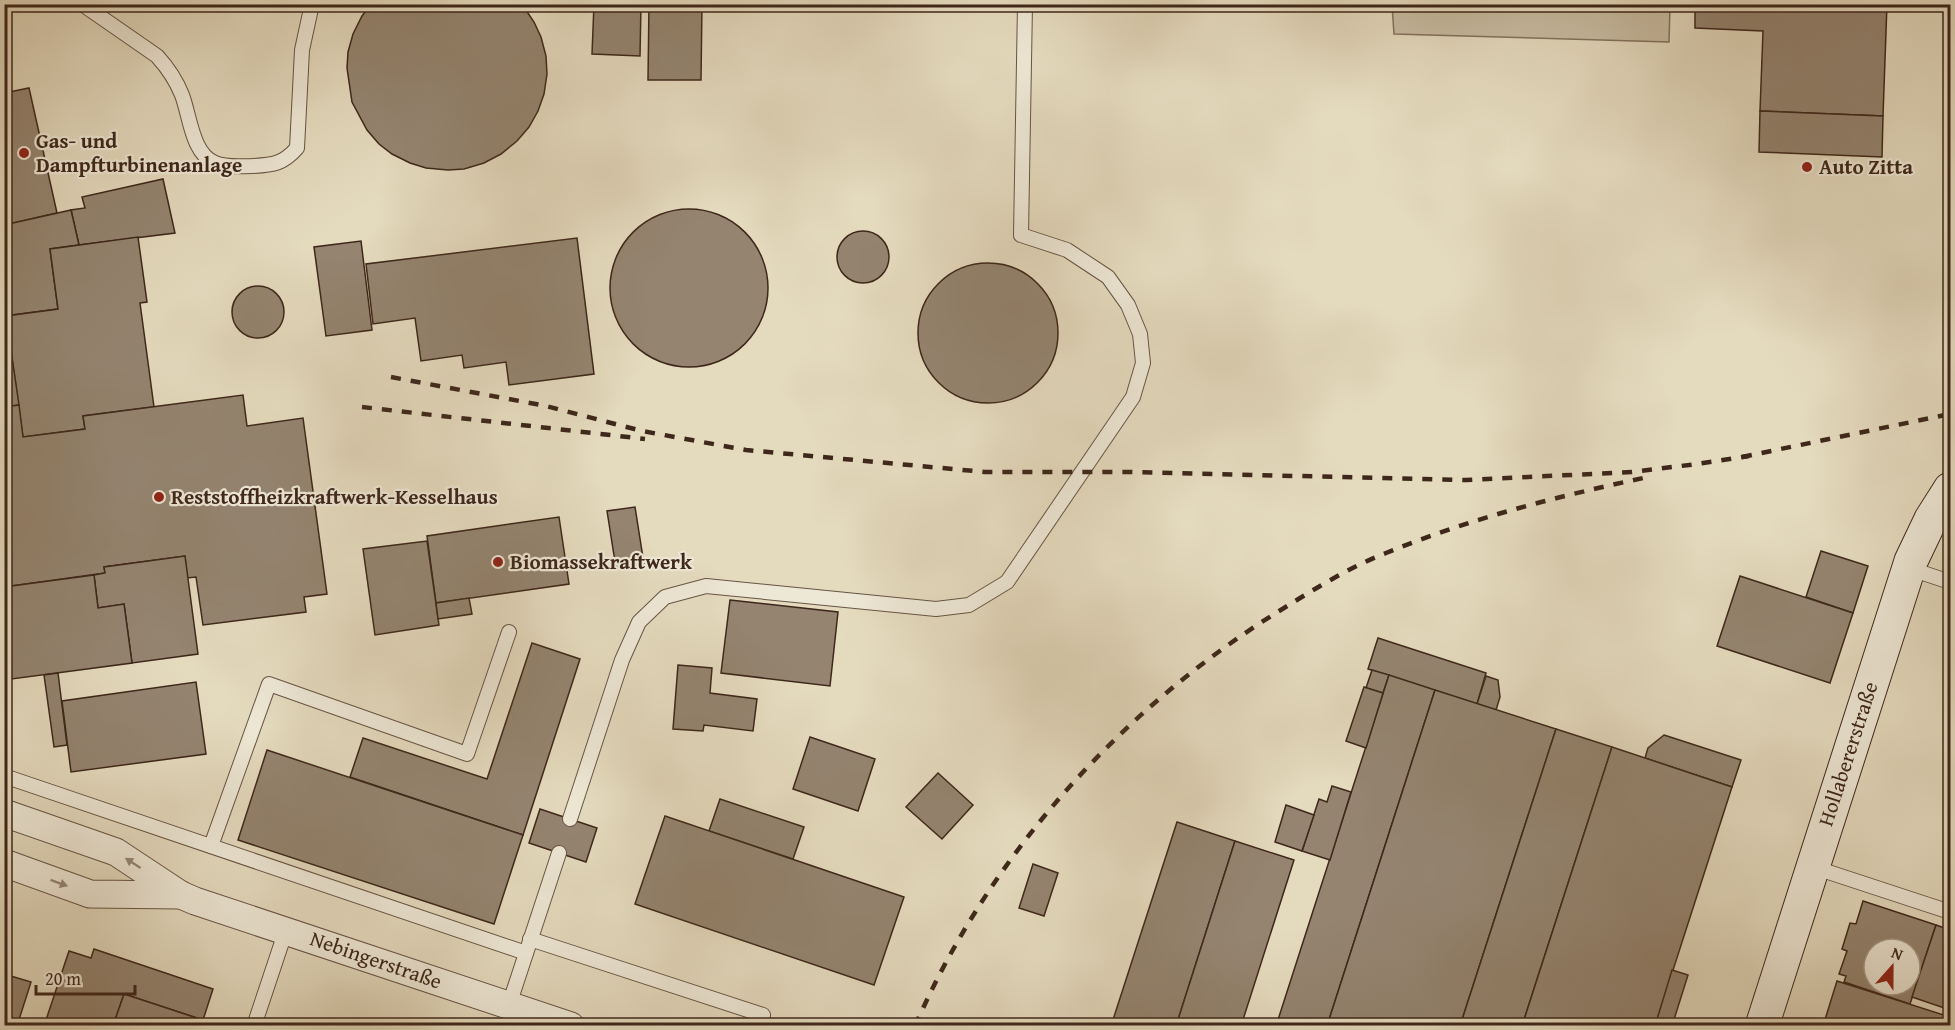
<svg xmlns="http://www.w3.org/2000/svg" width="1955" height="1030" viewBox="0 0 1955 1030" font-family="'Gentium Book Plus',serif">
  <rect width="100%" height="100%" fill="#e4dabe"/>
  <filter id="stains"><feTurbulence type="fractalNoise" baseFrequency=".00333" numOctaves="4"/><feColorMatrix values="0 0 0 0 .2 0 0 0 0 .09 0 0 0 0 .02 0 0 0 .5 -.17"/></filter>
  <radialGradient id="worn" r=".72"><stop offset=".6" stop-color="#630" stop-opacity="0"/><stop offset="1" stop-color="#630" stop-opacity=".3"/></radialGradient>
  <polygon fill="#c8bca2" stroke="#83725e" stroke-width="1.5" points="1392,5 1670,5 1669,42 1394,34"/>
  <g fill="#948470" stroke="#3e271b" stroke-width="1.5" fill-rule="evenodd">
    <polygon points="371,4 522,4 534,22 541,37 546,56 547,74 544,94 538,111 529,127 517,141 501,154 484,163 464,169 448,170 426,168 410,163 392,154 379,144 367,130 352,102 347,68 348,52 353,34 362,16"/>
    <polygon points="594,4 641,4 640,56 592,54"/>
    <polygon points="649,4 702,4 701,80 648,80"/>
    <polygon points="1695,4 1887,4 1883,116 1760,111 1763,31 1695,28"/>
    <polygon points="29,88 57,213 4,225 4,93"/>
    <polygon points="1760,111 1883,116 1882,157 1759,152"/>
    <polygon points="163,179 175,233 79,245 71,210 85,208 82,197"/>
    <circle cx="689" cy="288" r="79"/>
    <polygon points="71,210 79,245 50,249 58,309 4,316 4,225"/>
    <circle cx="863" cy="257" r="26"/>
    <polygon points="138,237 147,302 140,303 154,407 83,416 85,429 23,437 6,316 58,309 50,249"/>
    <polygon points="577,238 594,374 509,385 506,362 464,368 462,355 421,361 415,318 373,324 366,264"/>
    <polygon points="361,241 372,330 326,336 314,247"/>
    <circle cx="988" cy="333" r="70"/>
    <circle cx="258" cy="312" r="26"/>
    <polygon points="4,316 6,316 19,405 4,407"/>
    <polygon points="243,395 247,426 303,418 327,594 304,597 306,612 203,625 196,577 187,578 185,556 104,567 105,573 4,587 4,407 19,405 23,437 85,429 83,416"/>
    <polygon points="635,507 644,564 616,568 607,511"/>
    <polygon points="559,517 569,584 436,603 427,536"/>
    <polygon points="427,541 439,625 375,635 363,549"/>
    <polygon points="1821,551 1868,566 1853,613 1806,597"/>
    <polygon points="185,556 198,654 132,663 124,604 98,608 94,575 105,573 104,567"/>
    <polygon points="94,575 98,608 124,604 132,663 4,680 4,587"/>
    <polygon points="1740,576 1853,613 1830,683 1717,646"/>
    <polygon points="469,598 472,614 438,619 436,603"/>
    <polygon points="730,600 838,612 830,686 721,673"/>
    <polygon points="1378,638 1486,673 1477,704 1368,669"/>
    <polygon points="532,643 580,659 523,835 350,777 363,738 487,779"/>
    <polygon points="678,665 712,668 710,693 757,699 753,731 704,725 703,731 673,729"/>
    <polygon points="1372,670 1389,675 1383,693 1366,688"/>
    <polygon points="58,673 67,745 54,747 44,675"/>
    <polygon points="1389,675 1435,690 1327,1026 1276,1026"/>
    <polygon points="1486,676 1498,680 1500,697 1496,710 1477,704"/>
    <polygon points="196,682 206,754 71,772 62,701"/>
    <polygon points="1364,687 1383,693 1366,748 1346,741"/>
    <polygon points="1435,690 1556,729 1460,1026 1327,1026"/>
    <polygon points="1556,729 1612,747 1522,1026 1460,1026"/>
    <polygon points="1664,735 1741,760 1732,787 1645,758 1648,748"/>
    <polygon points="810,737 875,759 858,811 793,789"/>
    <polygon points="1612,747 1732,787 1655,1026 1522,1026"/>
    <polygon points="267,750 523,835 494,924 238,840"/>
    <polygon points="938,773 973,805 942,839 906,807"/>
    <polygon points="1332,786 1351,792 1330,860 1302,851 1319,799 1327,802"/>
    <polygon points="720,799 804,827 793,859 709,831"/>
    <polygon points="1286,805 1314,815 1302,851 1275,842"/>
    <polygon points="540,809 597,828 586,862 529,843"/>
    <polygon points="665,816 904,897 874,985 635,904"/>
    <polygon points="1177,822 1235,841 1176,1026 1111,1026"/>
    <polygon points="1235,841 1294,860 1241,1026 1176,1026"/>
    <polygon points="1033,864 1058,873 1044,916 1019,908"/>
    <path d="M1863 901 1936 925 1910 1004 1844 982 1846 976 1839 974 1847 951 1842 949 1850 923 1856 924ZM1874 949H1910V985H1874Z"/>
    <polygon points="1936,925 1950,930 1950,1010 1912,997"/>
    <polygon points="94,949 213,989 203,1020 124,994 113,1026 44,1026 69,951 91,958"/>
    <polygon points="1672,970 1688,975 1672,1026 1655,1026"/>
    <polygon points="4,974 31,982 17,1026 4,1026"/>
    <polygon points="1837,981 1950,1017 1950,1026 1823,1026"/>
    <polygon points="124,994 203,1020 208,1022 207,1026 113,1026"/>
  </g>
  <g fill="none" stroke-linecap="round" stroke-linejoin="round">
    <g stroke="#685444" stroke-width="16">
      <g id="lane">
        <path d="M82 4 157 56C168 68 176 80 182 95 190 116 192 154 215 163 227 168 240 166 252 166 273 165 283 164 297 148L302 50 312 4"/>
        <polyline points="1908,568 1950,582"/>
        <polyline points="4,776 526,953"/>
        <polyline points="570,819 622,660 639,622 665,597 706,586 936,609 969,605 1007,582 1133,397 1143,363 1140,334 1128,305 1108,277 1067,250 1021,235 1025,4"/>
        <polyline points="211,846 269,684 467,754 509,632"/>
        <polyline points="1813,867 1950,912"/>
        <polyline points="530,939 763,1015"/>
        <polyline points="509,1005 559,853"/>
        <polyline points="254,1026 286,930"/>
      </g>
    </g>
    <g stroke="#685444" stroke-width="29">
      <g id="street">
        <polyline points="4,813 116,852 181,895 195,901 571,1026"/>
        <polyline points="4,863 90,894 181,895"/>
      </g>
    </g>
    <g stroke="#3e271b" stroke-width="35">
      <polyline id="secondary" points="1762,1026 1911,561 1931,519 1950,489"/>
    </g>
    <use href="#lane" stroke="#ede7d5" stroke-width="14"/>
    <use href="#street" stroke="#ede7d5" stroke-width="27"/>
    <use href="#secondary" stroke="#ede7d5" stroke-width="33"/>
    <g stroke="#3e271b" stroke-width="4.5" stroke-dasharray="10 10" stroke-linecap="butt">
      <polyline points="391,377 546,406 642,431 746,450 985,472 1129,472 1466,480 1632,472 1697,464 1749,456"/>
      <polyline points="362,407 645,439"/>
      <polyline points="1742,457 1950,414"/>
      <path d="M915 1026C991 852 1124 706 1284 608 1316 588 1352 566 1386 553 1471 518 1559 496 1648 477"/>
    </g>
  </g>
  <defs><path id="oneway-solid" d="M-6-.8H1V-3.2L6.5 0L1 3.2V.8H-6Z" transform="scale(1.5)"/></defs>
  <g fill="#968778">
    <use href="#oneway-solid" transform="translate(133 863) rotate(-147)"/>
    <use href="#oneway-solid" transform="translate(59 883) rotate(20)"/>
  </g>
  <g fill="#8f2418" stroke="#ede7d5" stroke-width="2">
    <circle cx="24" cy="153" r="6"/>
    <circle cx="1807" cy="167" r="6"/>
    <circle cx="159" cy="497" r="6"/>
    <circle cx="498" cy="562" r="6"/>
  </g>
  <g text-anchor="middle" stroke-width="4.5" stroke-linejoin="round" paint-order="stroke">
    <g font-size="21" font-weight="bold" fill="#3e271b" stroke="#ede7d5" text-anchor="start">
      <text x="36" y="148">Gas- und<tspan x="36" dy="24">Dampfturbinenanlage</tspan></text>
      <text x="1819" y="174">Auto Zitta</text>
      <text x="171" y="504">Reststoffheizkraftwerk-Kesselhaus</text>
      <text x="510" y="569">Biomassekraftwerk</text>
    </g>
    <g font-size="21" fill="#3e271b" stroke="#ede7d5">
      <text transform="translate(1848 754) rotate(-72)" y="7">Hollabererstraße</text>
      <text transform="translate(376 960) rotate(19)" y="7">Nebingerstraße</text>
    </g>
  </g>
  <rect width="1955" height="1030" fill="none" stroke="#e4dabe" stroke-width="24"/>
  <rect x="6" y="6" width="1943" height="1018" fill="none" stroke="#3e271b" stroke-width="3"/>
  <rect x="12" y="12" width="1931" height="1006" fill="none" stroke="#3e271b" stroke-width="1.5"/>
  <g transform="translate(1892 967) rotate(21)"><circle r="28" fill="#ede7d5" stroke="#a79a8b" stroke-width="1.5"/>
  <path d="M0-4.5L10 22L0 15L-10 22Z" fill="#8f2418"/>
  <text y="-9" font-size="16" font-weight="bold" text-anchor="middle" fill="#3e271b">N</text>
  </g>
  <path d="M36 985v9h99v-9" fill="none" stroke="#3e271b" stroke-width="3"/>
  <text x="45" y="985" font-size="18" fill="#3e271b" stroke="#ede7d5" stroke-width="4.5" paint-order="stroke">20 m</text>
  <rect width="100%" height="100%" filter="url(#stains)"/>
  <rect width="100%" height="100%" fill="url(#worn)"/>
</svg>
